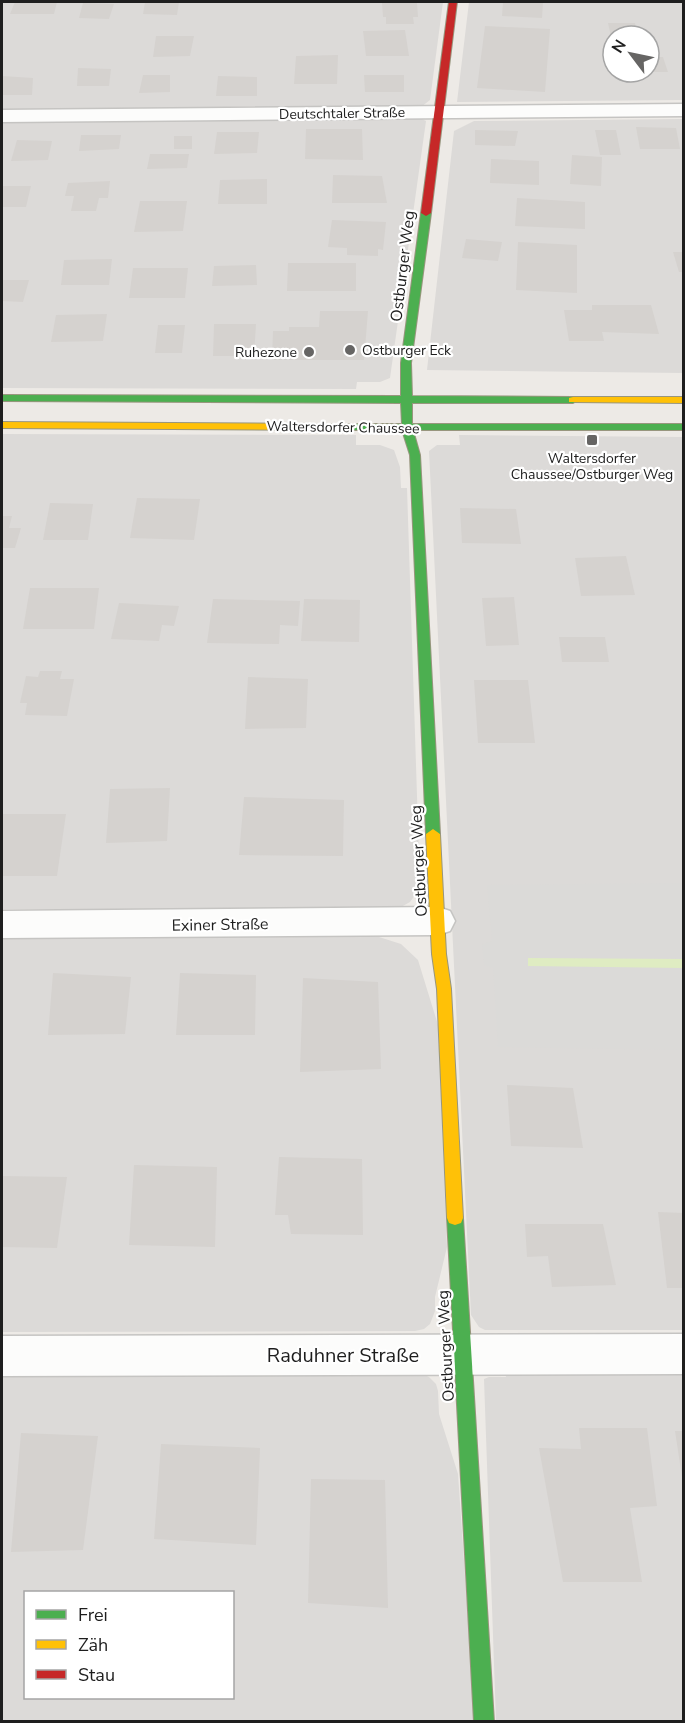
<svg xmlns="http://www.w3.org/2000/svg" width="685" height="1723" viewBox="0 0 685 1723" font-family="'Nunito Sans',sans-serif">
  <rect width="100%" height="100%" fill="#edeae6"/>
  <g fill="#dcdad8" fill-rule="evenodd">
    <polygon points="2,2 443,2 430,100 421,107 2,111"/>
    <path d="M469 2H683V100L457 102ZM613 36H649V72H613Z"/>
    <polygon points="418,117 426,121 390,378 380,382 357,382 356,389 2,388 2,122"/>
    <polygon points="683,119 683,373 427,370 454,131 474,121"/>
    <polygon points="2,434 356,435 356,445 380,445 394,450 400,467 401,488 407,488 420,888 410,902 401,907 390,909 2,909"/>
    <polygon points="459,435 683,437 683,1330 485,1330 479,1327 471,1315 429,451 437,445 460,445"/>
    <polygon points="379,937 401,944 418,960 438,1025 447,1247 435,1297 435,1311 430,1324 424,1329 415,1331 2,1332 2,938"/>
    <path d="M417 1371 429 1377 436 1384 438 1391 439 1414 458 1474 475 1721H2V1372ZM26 1592H232V1698H26Z"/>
    <polygon points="505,1371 683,1371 683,1721 496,1721 484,1379 489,1377 506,1377"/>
  </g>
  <polygon fill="#dbdad8" points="683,883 683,1050 498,1047 493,968 484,965 482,944 492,941 487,885"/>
  <polygon fill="#dfecc2" points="528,958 683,959 683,968 528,966"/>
  <g fill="#d5d2cf">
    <polygon points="15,2 57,2 54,14 10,14"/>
    <polygon points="145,2 179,2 177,15 143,14"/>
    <polygon points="405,2 417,3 418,17 413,17 414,24 386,24 386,17 383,17 382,3"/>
    <polygon points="503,2 543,2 542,18 502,16"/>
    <polygon points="83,3 114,4 109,19 79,18"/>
    <polygon points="608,23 635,23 637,36 613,36 612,41"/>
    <polygon points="485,26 550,29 545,92 477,88"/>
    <polygon points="405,30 409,56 366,56 363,31"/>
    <polygon points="156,36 194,36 190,56 153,57"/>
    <polygon points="338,55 337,84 294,84 296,56"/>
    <polygon points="649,57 663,57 668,72 649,72"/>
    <polygon points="78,68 111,69 109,86 77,86"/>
    <polygon points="143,75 170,75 170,92 139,93"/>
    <polygon points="364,75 404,75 404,92 365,92"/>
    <polygon points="2,76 33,78 32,95 2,95"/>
    <polygon points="218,76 257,77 257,96 216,96"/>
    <polygon points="636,127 676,128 680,149 640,149"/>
    <polygon points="306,129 362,129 363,160 305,159"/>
    <polygon points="475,130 518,131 515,146 475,145"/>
    <polygon points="595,130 616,130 621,155 600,155"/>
    <polygon points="217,132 259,132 257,153 214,154"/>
    <polygon points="81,135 121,135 119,149 79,151"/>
    <rect x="174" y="136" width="18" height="13"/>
    <polygon points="17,140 52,141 48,160 11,161"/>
    <polygon points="150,154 189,154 187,168 147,169"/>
    <polygon points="572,155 602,157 601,186 570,184"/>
    <polygon points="491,159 539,161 539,185 490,183"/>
    <polygon points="333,175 382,176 387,203 332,203"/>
    <polygon points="267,179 267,204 218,204 220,180"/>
    <polygon points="110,181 108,198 99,198 96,211 71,211 74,196 65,196 68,183"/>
    <polygon points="2,186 31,186 26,207 2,207"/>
    <polygon points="517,198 585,202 585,229 515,226"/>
    <polygon points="140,201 187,201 183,231 134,232"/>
    <polygon points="332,220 386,222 383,250 378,249 378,256 347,255 347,248 328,247"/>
    <polygon points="466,239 502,242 498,261 462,258"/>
    <polygon points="518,242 577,245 577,293 516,290"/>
    <polygon points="673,252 684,252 684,272 679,272"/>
    <polygon points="112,259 109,285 61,285 64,260"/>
    <polygon points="288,263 356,263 356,291 287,291"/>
    <polygon points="256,265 257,285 212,286 214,266"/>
    <polygon points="133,268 188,268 185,298 129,298"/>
    <polygon points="2,280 29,280 23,302 2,301"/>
    <polygon points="592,305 651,305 659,334 602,332 604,341 569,341 564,310 592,310"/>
    <polygon points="320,311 368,311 364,360 272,360 273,331 289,331 289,327 319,327"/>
    <polygon points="107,314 103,341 51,342 56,315"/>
    <polygon points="214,324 256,324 254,356 213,356"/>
    <polygon points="158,325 185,325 182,353 155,353"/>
    <polygon points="137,498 200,499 194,540 130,538"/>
    <polygon points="50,503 93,504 88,540 43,540"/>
    <polygon points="460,508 516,509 521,544 462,543"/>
    <polygon points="2,516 12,516 9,528 21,528 15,548 2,548"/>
    <polygon points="626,556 635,595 581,596 575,558"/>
    <polygon points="30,588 99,588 94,629 23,629"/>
    <polygon points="514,597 519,645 486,646 482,598"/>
    <polygon points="213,599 300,601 298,626 280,625 279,644 207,643"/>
    <polygon points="304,599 360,600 359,642 301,641"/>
    <polygon points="119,603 179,606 174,626 162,625 159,641 111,639"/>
    <polygon points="559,637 605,637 609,662 562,662"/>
    <polygon points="40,671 62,671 60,679 74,679 67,716 25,715 27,703 20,703 26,676 38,677"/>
    <polygon points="248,677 308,679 306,728 245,729"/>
    <polygon points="474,680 528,680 535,743 478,743"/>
    <polygon points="170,788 167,841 106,843 110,789"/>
    <polygon points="244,797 344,800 343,856 239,855"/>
    <polygon points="2,814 66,814 57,876 2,876"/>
    <polygon points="53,973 131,977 125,1034 48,1035"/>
    <polygon points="180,973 256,975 255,1035 176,1035"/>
    <polygon points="303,978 378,982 381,1069 300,1072"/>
    <polygon points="507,1085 573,1088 583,1148 511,1146"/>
    <polygon points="279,1157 362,1159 363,1235 291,1234 288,1215 275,1215"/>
    <polygon points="134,1165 217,1167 215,1247 129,1245"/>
    <polygon points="2,1176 67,1177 57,1248 2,1247"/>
    <polygon points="658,1212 684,1213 684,1288 667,1288"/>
    <polygon points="525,1224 603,1224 616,1285 552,1287 548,1256 527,1257"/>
    <polygon points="579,1428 647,1428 657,1506 630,1508 642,1582 563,1582 539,1448 581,1449"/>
    <polygon points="675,1431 684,1431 684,1477 682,1477"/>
    <polygon points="21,1433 98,1436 83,1550 11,1552"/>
    <polygon points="161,1444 260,1448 256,1545 154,1539"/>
    <polygon points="311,1479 385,1480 388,1608 308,1603"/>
  </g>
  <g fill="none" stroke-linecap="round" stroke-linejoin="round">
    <g stroke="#c5c4c2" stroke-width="3">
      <g id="street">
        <polygon points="684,104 684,116 2,122 2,110"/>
        <polygon points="438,907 450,911 455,921 450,931 438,935 2,938 2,911"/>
        <polygon points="684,1334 684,1374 2,1376 2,1336"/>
      </g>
    </g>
    <g stroke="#98967e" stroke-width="2">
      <g id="fast">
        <polygon points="426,210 431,213 411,363 412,396 573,397 578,400 573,403 412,403 412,424 684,424 684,430 413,430 420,455 440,834 433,839 426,834 410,455 402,430 320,430 315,427 320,424 402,424 401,403 2,401 2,395 401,396 401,363 421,213"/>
        <polygon points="455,1211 461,1213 463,1218 494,1722 474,1722 447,1218 449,1213"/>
      </g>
    </g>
    <g stroke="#98967e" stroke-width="2">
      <g id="slow">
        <polygon points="573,397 684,397 684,403 569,402 569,398"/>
        <polygon points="2,422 320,424 325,427 320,430 2,428"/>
        <polygon points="433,829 440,834 446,954 451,989 463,1218 461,1223 455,1225 449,1223 447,1218 437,989 432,954 426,834"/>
      </g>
    </g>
    <g stroke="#98967e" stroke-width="2">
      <polygon id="jam" points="449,2 457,2 431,213 426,216 421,213"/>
    </g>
    <use href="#street" fill="#fcfcfb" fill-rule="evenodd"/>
    <use href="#fast" fill="#4caf50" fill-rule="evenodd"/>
    <use href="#slow" fill="#ffc107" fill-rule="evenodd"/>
    <use href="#jam" fill="#c62828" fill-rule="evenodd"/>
  </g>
  <g fill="#666564" stroke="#fff" stroke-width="2">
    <circle cx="350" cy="350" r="6"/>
    <circle cx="309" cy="352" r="6"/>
    <rect x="586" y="434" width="12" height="12" rx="3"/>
  </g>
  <g text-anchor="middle" stroke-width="4.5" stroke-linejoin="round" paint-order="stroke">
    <g font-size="14" fill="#1e1e1e" stroke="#fff">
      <text transform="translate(342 113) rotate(-1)" y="5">Deutschtaler Straße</text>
      <text transform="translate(343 427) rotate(1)" y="5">Waltersdorfer Chaussee</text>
    </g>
    <g font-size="14" fill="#1e1e1e" stroke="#fff" text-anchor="start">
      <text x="362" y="355">Ostburger Eck</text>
      <text x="297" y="357" text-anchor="end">Ruhezone</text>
      <text x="592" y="463" text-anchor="middle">Waltersdorfer<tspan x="592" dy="16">Chaussee/Ostburger Weg</tspan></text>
    </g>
    <g font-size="16" fill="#1e1e1e" stroke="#fff">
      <text transform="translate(402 266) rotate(-83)" y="6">Ostburger Weg</text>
      <text transform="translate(418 861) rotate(-93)" y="6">Ostburger Weg</text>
      <text transform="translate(220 924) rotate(-1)" y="6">Exiner Straße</text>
      <text transform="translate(445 1346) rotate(-93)" y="6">Ostburger Weg</text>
    </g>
    <g font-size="20" fill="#1e1e1e" stroke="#fff">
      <text x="343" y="1362">Raduhner Straße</text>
    </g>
  </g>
  <rect width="685" height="1723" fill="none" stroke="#1e1e1e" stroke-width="6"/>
  <rect x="24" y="1591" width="210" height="108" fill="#ffffff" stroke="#a5a5a5" stroke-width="1.5"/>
  <rect x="36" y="1610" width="30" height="9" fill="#4caf50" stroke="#a5a5a5" stroke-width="1.5"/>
  <text x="78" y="1621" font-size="18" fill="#1e1e1e">Frei</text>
  <rect x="36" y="1640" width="30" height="9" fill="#ffc107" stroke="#a5a5a5" stroke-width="1.5"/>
  <text x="78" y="1651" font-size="18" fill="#1e1e1e">Zäh</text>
  <rect x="36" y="1670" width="30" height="9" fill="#c62828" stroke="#a5a5a5" stroke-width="1.5"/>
  <text x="78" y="1681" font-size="18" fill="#1e1e1e">Stau</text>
  <g transform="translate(631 54) rotate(302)"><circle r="28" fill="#ffffff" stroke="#a5a5a5" stroke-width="1.5"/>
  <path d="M0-4.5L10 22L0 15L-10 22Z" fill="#666564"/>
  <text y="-9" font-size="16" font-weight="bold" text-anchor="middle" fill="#1e1e1e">N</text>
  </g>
</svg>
